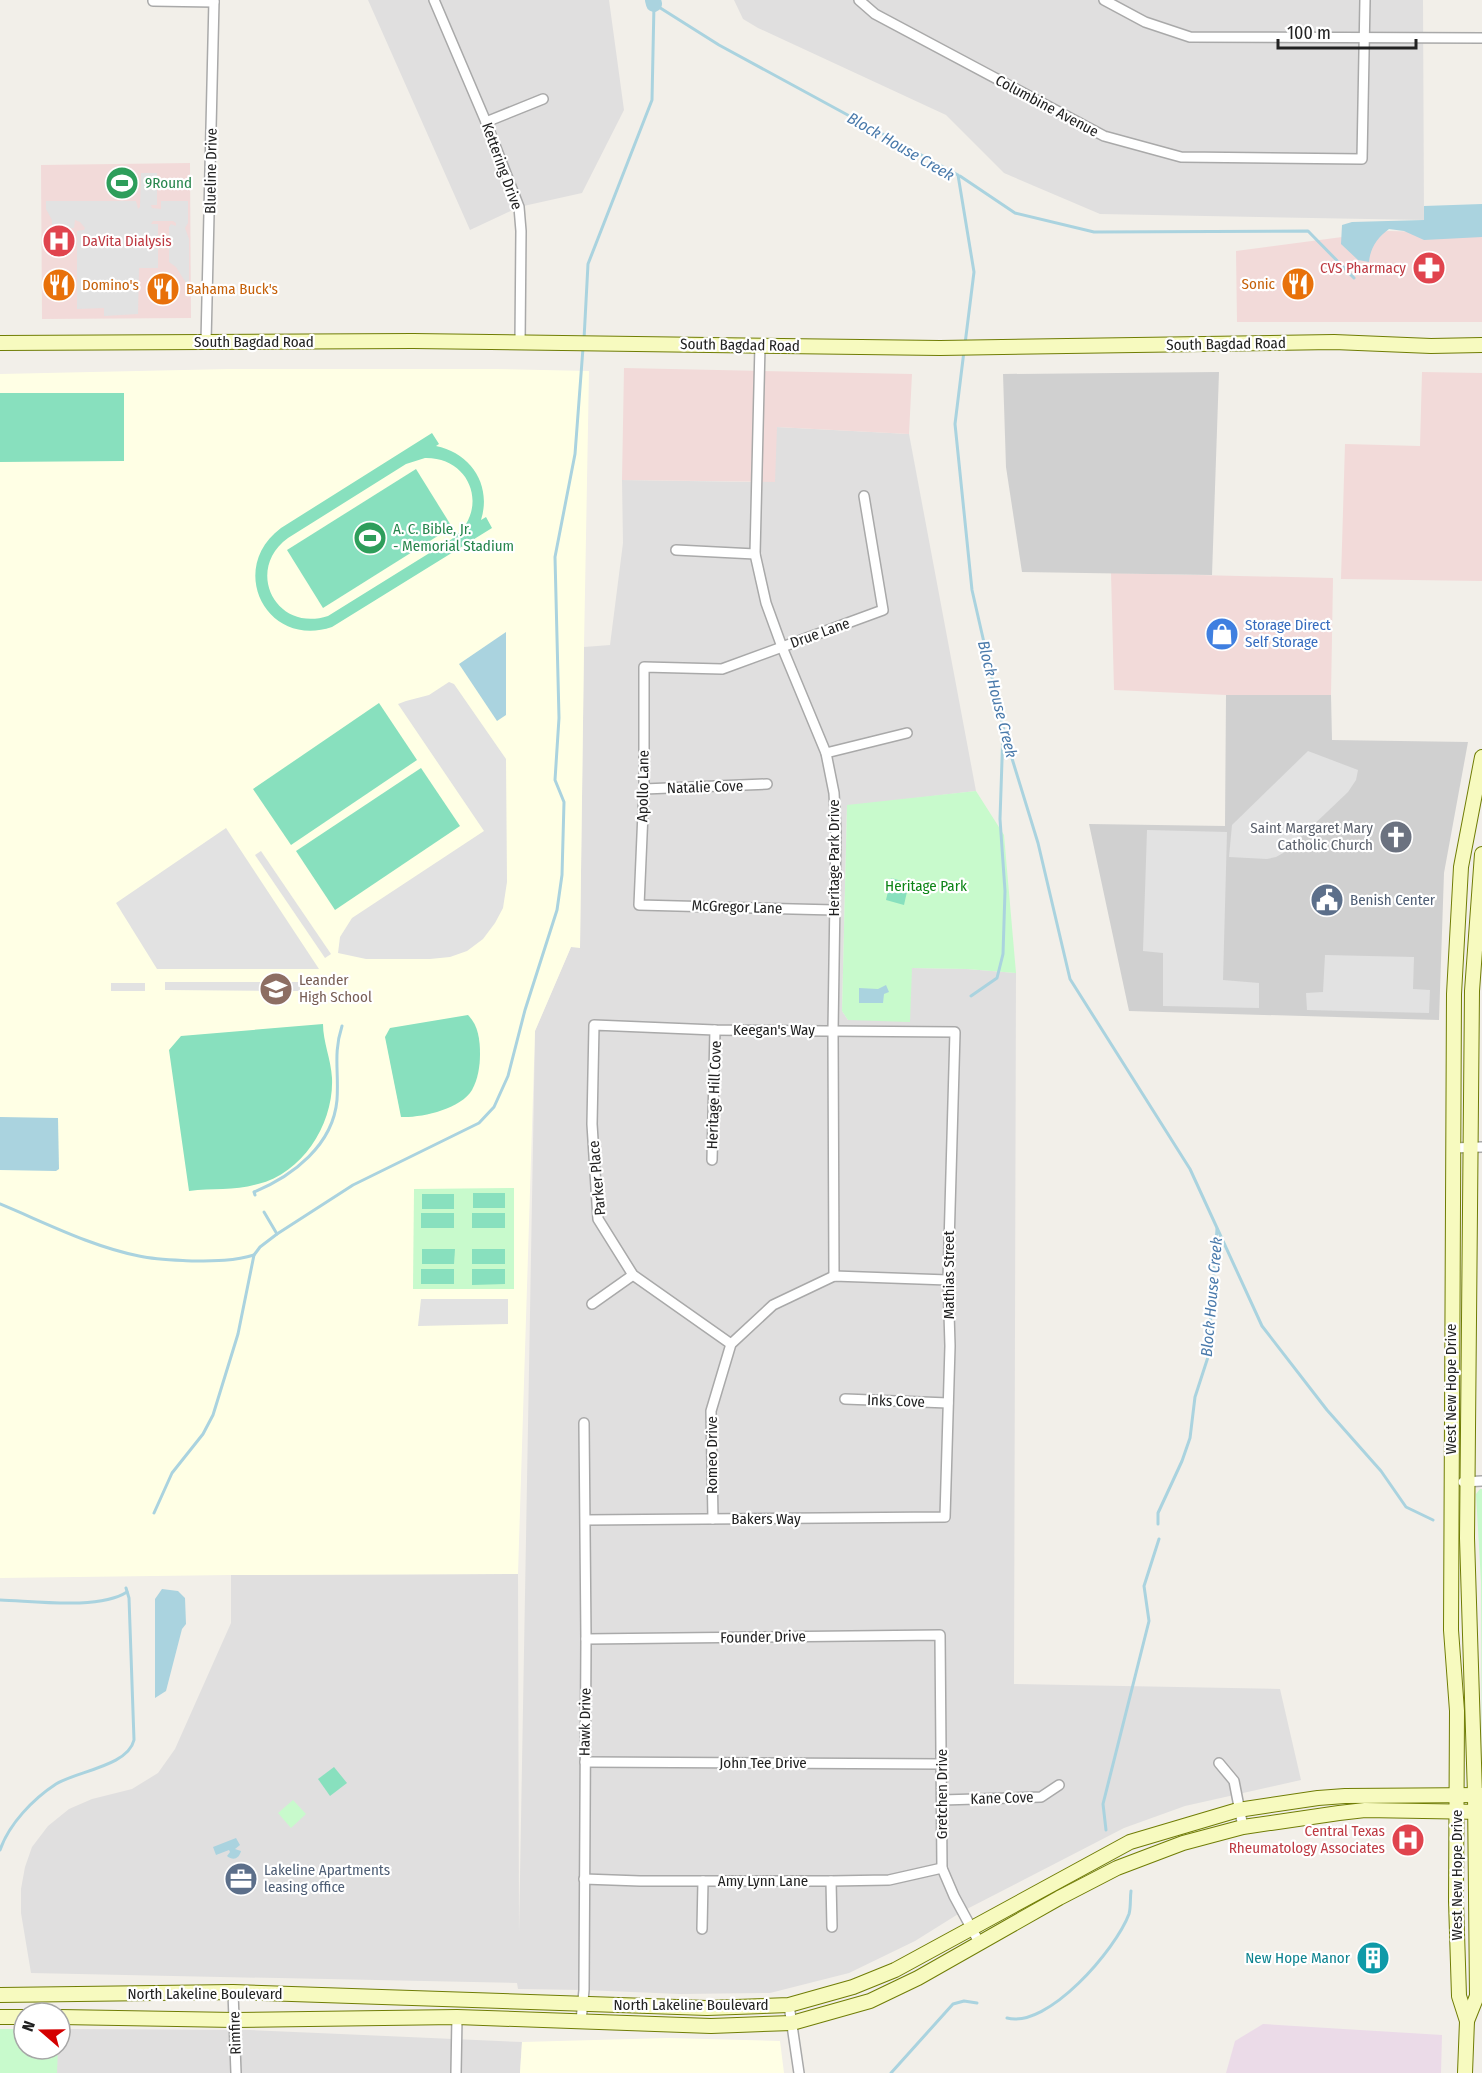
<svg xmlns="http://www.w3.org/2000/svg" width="1482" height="2073" viewBox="0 0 1482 2073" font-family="'Fira Sans Condensed',sans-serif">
  <rect width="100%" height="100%" fill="#f2efe9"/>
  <g fill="#e0dfdf">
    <polygon points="368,0 609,0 624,110 582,193 519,207 470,230"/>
    <polygon points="734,0 1423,0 1424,220 1100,214 1004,173 946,115 758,28 743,19"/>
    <polygon points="776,427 909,434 976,791 847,806 842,1011 848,1020 912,968 967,969 1016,973 1014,1684 1280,1689 1301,1780 1185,1806 1124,1828 963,1911 915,1941 849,1973 770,1993 680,1994 584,1990 518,1989 517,1983 31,1973 21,1913 21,1889 25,1867 32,1847 48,1826 69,1809 92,1799 132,1789 158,1773 175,1749 231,1623 231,1575 518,1574 519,1933 535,1031 571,947 580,947 584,647 610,645 623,543 622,480 754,482"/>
    <polygon points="0,2029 24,2049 60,2049 60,2029 250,2030 522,2042 520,2073 0,2073"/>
  </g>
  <g fill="#f2dad9">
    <polygon points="190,163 191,318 42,319 41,165"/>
    <polygon points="1388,231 1482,233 1482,322 1237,322 1236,251"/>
    <polygon points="624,368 912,374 909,434 777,427 775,482 622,480"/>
    <polygon points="1422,372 1482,373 1482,581 1341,579 1345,444 1420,446"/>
    <polygon points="1111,573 1333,578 1331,695 1226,695 1114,690"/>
  </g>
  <polygon fill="#ebdbe8" points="1263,2024 1442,2035 1441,2073 1226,2073 1235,2041"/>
  <g fill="#ffffe5">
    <polygon points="229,369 495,369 589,371 584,647 580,948 571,947 535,1031 518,1574 231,1575 0,1578 0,374"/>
    <polygon points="668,2038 780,2041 784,2073 520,2073 522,2042"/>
  </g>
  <g fill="#d0d0d0">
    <polygon points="1219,372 1212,575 1022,572 1006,467 1003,374"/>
    <polygon points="1226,695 1331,695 1332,740 1468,742 1444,873 1439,1020 1129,1011 1089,824 1225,826"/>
  </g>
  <g fill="#c8facc">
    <polygon points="976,791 1004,835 1016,973 967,969 912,968 910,1022 848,1020 842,1011 847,805"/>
    <polygon points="514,1188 514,1289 413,1289 414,1189"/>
    <polygon points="1480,1489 1482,1489 1482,1780 1481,1582 1476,1494"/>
    <polygon points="293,1800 306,1814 291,1828 278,1813"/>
    <polygon points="0,2029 24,2029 24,2049 58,2049 57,2073 0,2073"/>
  </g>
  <g fill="#88e0be" fill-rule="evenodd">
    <polygon points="0,393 124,393 124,461 0,462"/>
    <path d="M432 433 439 444 436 446C471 453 492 485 481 520L486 517 492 528 332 627C267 649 226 569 281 528ZM425 458C472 457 490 511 452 539L328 616C276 633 244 570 288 538L406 464Z"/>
    <polygon points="416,469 452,527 323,608 287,550"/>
    <polygon points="379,703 417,760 291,845 253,789"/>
    <polygon points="421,768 460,826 335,910 296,851"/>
    <polygon points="891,878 909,883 904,905 886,900"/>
    <path d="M468 1015C478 1025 480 1039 480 1054 480 1066 478 1079 472 1090 461 1109 421 1118 401 1117L385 1037 390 1028Z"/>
    <path d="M323 1024C323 1042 331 1059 332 1078 334 1123 303 1173 258 1184 235 1191 213 1188 189 1191L169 1050 181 1036Z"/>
    <rect x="473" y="1193" width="32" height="15"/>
    <rect x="422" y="1194" width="32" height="15"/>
    <rect x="421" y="1213" width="33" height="15"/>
    <rect x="472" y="1213" width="33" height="15"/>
    <polygon points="422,1249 455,1249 454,1264 422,1264"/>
    <rect x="472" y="1249" width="33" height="15"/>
    <rect x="421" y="1269" width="33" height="15"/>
    <polygon points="472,1269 505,1269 505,1284 472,1285"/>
    <polygon points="334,1767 347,1783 330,1796 318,1779"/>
  </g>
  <g fill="#e2e2e2">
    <polygon points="141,173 157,173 157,205 151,205 152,208 161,209 161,201 188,201 188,223 185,228 189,239 189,283 186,283 176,267 169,262 169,227 171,224 176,226 176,223 173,221 153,221 151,224 158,224 158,268 139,268 138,314 104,316 104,308 77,309 77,231 84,230 85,228 80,222 75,220 74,228 52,228 52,220 46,209 46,201 136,201 138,209 140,207"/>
    <polygon points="449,682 454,684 506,759 507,882 503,908 495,923 483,939 467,951 450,957 430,959 366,959 338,953 340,937 352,918 484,831 398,704 406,701 429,695"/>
    <polygon points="1308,751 1358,770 1356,780 1348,792 1285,852 1276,857 1267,859 1229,857 1232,825"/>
    <polygon points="226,828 319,969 157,969 116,903"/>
    <polygon points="1147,830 1227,832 1223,980 1259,983 1259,1008 1163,1006 1163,953 1143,951"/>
    <polygon points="261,851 331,954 325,958 255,855"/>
    <polygon points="1325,955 1414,957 1413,989 1430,990 1429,1013 1307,1010 1306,993 1323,992"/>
    <polygon points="165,982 300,982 300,991 165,990"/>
    <rect x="111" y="983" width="34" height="8"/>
    <polygon points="421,1299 508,1299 508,1324 418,1326"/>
  </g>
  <g fill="#aad3df">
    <path d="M1482 204V237L1424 240 1404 231 1389 229C1378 237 1370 248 1369 262L1358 260 1341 244 1342 225 1352 222 1424 220V206Z"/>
    <polygon points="506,632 506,715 497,721 459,664"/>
    <polygon points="886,985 889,992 884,994 883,1003 859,1003 859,988 878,989"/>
    <polygon points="0,1117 58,1118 59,1169 56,1171 0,1170"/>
    <polygon points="162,1589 178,1591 185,1598 186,1624 182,1629 166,1691 155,1698 155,1599"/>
    <path d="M236 1838 240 1845 235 1849 241 1851C239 1859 233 1861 227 1856L230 1852 229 1850 216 1855 213 1847Z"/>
  </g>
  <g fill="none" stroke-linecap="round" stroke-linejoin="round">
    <g stroke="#aad3df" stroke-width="3">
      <polyline points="654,4 719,45 958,175 974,272 965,344"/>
      <polyline points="960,176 1015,213 1094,232 1308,231 1354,278"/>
      <polyline points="584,339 588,264 652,100 654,4"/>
      <polyline points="964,351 955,424 972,590 1006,739 1038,843 1070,979 1190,1169 1262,1326 1327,1410 1381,1471 1406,1507 1433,1520"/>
      <polyline points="971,996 997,978 1003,954 1005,891 1000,819 1003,731"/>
      <path d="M255 1195 254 1192C293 1176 333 1145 337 1100 339 1071 333 1054 342 1026"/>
      <path d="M0 1204C46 1223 90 1246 139 1256 157 1260 176 1260 194 1261 214 1261 235 1261 254 1255"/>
      <polyline points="264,1212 277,1234"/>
      <polyline points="154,1513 172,1473 203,1434 213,1415 238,1334 254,1255 260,1247 277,1234 353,1185 479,1123 494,1107 508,1076 525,1010 557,910 562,875 564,802 555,780 559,718 555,557 575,454 583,348"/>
      <polyline points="1158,1524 1158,1513 1182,1461 1190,1438 1195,1397 1208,1357 1217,1229"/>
      <path d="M0 1600C34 1601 99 1610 127 1592"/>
      <polyline points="1106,1830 1103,1804 1149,1621 1144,1586 1159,1539"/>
      <path d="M0 1850C9 1824 33 1799 56 1784 77 1771 128 1766 134 1740L129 1598 126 1588"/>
      <path d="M1007 2018C1048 2029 1116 1949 1129 1914 1131 1907 1130 1898 1131 1891"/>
      <polyline points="891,2073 953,2004 964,2001 977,2003"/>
    </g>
    <polyline stroke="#aad3df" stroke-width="16" points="653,0 654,4"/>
    <g stroke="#a9a9a9" stroke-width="12">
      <g id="minor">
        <polyline points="434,0 486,122 519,207 521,231 520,343"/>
        <polyline points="859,0 875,14 1104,136 1181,157 1362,159 1365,0"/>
        <polyline points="1104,0 1145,22 1190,37 1482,38"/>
        <polyline points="153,1 214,2"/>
        <polyline points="486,122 543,99"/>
        <polyline points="206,342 214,0"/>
        <polyline points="760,345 755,554 766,603 782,647 826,753 834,793 836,831 833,1031 834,1276"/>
        <polyline points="676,550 755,554"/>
        <polyline points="826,753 907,733"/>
        <polyline points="644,789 767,784"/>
        <polyline points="835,910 639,905 644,789 644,667 722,669 883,610 864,496"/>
        <polyline points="1452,1148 1482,1147"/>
        <polyline points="712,1160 715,1030"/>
        <polyline points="592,1304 633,1275"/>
        <polyline points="845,1399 948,1403"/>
        <polyline points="1463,1482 1482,1481"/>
        <polyline points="713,1519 711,1411 731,1344 773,1305 834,1276 948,1280"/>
        <polyline points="586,1520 945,1517 950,1346 948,1280 955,1032 715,1030 594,1025 592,1124 598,1219 633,1275 731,1344"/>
        <polyline points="586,1639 940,1635 942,1868 954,1896 980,1944"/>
        <polyline points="585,1762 942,1764"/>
        <polyline points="1219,1763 1234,1781 1243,1827"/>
        <polyline points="942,1800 1041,1797 1059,1785"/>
        <polyline points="584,1879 640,1881 831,1881 889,1880 942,1868"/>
        <polyline points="831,1881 832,1927"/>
        <polyline points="702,1929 703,1881"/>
        <polyline points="233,1992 236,2073"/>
        <polyline points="789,2005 799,2073"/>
        <polyline points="581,2021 584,1990 586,1639 584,1423"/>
        <polyline points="456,2073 457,2017"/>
      </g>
    </g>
    <g stroke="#707d05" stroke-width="16">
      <g id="secondary">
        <polyline points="0,343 413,341 940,348 1334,342 1431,346 1482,345"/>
        <polyline points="0,1995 233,1992 707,2008 789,2005 853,1987 895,1970 1130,1842 1238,1810 1318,1798 1345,1796 1482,1795"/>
        <polyline points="0,2017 24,2017"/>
        <polyline points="60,2017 235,2020 457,2017 711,2026 792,2023 870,2001 918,1978 1059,1898 1117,1868 1183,1843 1243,1827 1339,1813 1365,1810 1482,1812"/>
        <polyline points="1467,2021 1459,1996 1456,1901 1457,1711 1451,1630 1454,994 1461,867 1482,757"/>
        <polyline points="1465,2073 1467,2021 1477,1996 1475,1795 1467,1538 1472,991 1482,854"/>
      </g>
    </g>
    <use href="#minor" stroke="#fff" stroke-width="9"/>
    <use href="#secondary" stroke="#f7fabf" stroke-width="14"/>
  </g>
  <defs>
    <g id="stadium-disc" transform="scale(1.725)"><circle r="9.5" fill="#2e9e5b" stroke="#fff"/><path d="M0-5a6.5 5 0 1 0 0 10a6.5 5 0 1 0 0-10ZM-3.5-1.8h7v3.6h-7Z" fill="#fff"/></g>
    <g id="hospital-disc" transform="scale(1.725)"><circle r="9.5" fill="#e0444e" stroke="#fff"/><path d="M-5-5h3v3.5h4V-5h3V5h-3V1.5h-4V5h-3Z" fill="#fff"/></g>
    <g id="pharmacy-disc" transform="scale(1.725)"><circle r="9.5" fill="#e0444e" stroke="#fff"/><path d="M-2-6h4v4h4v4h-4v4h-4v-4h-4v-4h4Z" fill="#fff"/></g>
    <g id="restaurant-disc" transform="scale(1.725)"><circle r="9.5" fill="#e8710a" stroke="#fff"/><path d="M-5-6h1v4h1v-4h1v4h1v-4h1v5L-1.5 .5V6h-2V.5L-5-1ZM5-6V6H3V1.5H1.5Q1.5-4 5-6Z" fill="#fff"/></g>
    <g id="shop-disc" transform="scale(1.725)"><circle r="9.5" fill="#3f7fe0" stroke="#fff"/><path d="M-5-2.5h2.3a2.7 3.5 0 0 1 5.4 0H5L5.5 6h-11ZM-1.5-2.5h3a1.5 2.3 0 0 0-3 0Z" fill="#fff"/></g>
    <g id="church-disc" transform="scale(1.725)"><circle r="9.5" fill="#6b7280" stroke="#fff"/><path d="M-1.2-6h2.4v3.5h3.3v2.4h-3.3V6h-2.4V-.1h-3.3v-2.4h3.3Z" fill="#fff"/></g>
    <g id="civic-disc" transform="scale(1.725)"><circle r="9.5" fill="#5c6f8a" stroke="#fff"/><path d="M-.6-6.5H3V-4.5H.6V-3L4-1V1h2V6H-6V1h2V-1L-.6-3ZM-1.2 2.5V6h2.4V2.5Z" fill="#fff"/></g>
    <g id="school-disc" transform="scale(1.725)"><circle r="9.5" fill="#8d6e63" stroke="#fff"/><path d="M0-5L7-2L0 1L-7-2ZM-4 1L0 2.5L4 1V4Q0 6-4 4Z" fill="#fff"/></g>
    <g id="office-disc" transform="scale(1.725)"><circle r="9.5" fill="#5c6f8a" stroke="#fff"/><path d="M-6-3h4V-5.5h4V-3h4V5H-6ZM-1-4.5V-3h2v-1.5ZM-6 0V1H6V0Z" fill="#fff"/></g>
    <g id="building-disc" transform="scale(1.725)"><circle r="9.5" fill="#0f9aa8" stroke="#fff"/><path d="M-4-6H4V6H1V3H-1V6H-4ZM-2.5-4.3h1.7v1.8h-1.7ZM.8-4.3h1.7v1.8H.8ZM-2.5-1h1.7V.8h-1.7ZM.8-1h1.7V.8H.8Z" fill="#fff"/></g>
  </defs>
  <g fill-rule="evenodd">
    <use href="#stadium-disc" x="122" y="183"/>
    <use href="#hospital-disc" x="59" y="241"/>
    <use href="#pharmacy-disc" x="1429" y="268"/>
    <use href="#restaurant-disc" x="1298" y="284"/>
    <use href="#restaurant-disc" x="59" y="285"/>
    <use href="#restaurant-disc" x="163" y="289"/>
    <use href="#stadium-disc" x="370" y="538"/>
    <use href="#shop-disc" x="1222" y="634"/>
    <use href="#church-disc" x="1396" y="837"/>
    <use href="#civic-disc" x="1327" y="900"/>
    <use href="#school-disc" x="276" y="989"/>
    <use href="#hospital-disc" x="1408" y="1840"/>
    <use href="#office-disc" x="241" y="1879"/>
    <use href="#building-disc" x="1373" y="1958"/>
  </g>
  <g text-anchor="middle" stroke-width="4.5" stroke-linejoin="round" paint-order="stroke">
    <g font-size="15" fill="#222" stroke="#fff">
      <text transform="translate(1047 106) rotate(28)" y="5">Columbine Avenue</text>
      <text transform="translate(502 166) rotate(70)" y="5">Kettering Drive</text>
      <text transform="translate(211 171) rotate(-89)" y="5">Blueline Drive</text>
      <text x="254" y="347">South Bagdad Road</text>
      <text transform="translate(1226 344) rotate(-1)" y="5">South Bagdad Road</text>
      <text transform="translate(740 345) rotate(1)" y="5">South Bagdad Road</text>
      <text transform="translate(820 633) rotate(-20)" y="5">Drue Lane</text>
      <text transform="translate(643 786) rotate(-89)" y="5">Apollo Lane</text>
      <text transform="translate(705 787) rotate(-2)" y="5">Natalie Cove</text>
      <text transform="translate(834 858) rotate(-90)" y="5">Heritage Park Drive</text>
      <text transform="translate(737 907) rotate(2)" y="5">McGregor Lane</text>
      <text x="774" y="1035">Keegan's Way</text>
      <text transform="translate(714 1095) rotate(-88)" y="5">Heritage Hill Cove</text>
      <text transform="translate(597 1178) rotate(-95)" y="5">Parker Place</text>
      <text transform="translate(949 1275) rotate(-90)" y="5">Mathias Street</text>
      <text transform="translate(1451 1389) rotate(-90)" y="5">West New Hope Drive</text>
      <text transform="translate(896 1401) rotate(2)" y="5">Inks Cove</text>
      <text transform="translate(712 1455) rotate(-90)" y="5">Romeo Drive</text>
      <text x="766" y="1524">Bakers Way</text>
      <text transform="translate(763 1637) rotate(-1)" y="5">Founder Drive</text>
      <text transform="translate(585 1722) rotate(-89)" y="5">Hawk Drive</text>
      <text x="763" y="1768">John Tee Drive</text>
      <text transform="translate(942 1794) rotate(-90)" y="5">Gretchen Drive</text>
      <text transform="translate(1002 1798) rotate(-2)" y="5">Kane Cove</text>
      <text transform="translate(1457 1875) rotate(-90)" y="5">West New Hope Drive</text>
      <text x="763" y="1886">Amy Lynn Lane</text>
      <text x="205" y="1999">North Lakeline Boulevard</text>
      <text x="691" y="2010">North Lakeline Boulevard</text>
      <text transform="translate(235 2033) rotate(-92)" y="5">Rimfire</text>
    </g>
    <g font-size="15" fill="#27864d" stroke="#fff" text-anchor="start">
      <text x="145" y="188">9Round</text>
      <text x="393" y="534">A. C. Bible, Jr.<tspan x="393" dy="17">- Memorial Stadium</tspan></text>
    </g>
    <g font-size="15" fill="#be3a42" stroke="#fff" text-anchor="end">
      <text x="82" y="246" text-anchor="start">DaVita Dialysis</text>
      <text x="1406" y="273">CVS Pharmacy</text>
      <text x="1385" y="1836">Central Texas<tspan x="1385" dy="17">Rheumatology Associates</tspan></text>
    </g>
    <g font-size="15" fill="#c56008" stroke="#fff" text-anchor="start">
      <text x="1275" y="289" text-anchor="end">Sonic</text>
      <text x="82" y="290">Domino's</text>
      <text x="186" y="294">Bahama Buck's</text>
    </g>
    <g font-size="15" fill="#366cbe" stroke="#fff" text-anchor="start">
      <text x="1245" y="630">Storage Direct<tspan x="1245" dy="17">Self Storage</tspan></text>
    </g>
    <g font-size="15" fill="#5b616d" stroke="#fff" text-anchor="end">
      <text x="1373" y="833">Saint Margaret Mary<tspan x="1373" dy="17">Catholic Church</tspan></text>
    </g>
    <g font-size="15" fill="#0c8416" stroke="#fff">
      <text x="926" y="891">Heritage Park</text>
    </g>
    <g font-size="15" fill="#4e5e75" stroke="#fff" text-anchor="start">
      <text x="1350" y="905">Benish Center</text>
      <text x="264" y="1875">Lakeline Apartments<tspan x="264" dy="17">leasing office</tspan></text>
    </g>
    <g font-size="15" fill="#785e54" stroke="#fff" text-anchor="start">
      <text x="299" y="985">Leander<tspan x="299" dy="17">High School</tspan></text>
    </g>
    <g font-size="15" fill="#0d838f" stroke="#fff" text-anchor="end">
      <text x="1350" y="1963">New Hope Manor</text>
    </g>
    <g font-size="16" font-style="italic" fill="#4a7aab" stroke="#fff">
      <text transform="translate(901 146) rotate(30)" y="6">Block House Creek</text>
      <text transform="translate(998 699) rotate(76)" y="6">Block House Creek</text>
      <text transform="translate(1211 1297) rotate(-85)" y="6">Block House Creek</text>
    </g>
  </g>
  <g transform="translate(42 2031) rotate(290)"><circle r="28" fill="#ffffff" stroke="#a7a7a7" stroke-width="1.5"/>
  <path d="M0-4.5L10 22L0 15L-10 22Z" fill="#d40000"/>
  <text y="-9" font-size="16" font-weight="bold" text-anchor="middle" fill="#222222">N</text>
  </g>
  <path d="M1278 39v9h138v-9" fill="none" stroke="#222222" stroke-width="3"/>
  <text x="1287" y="39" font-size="18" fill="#222222" stroke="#ffffff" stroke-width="4.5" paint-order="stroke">100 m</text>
</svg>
